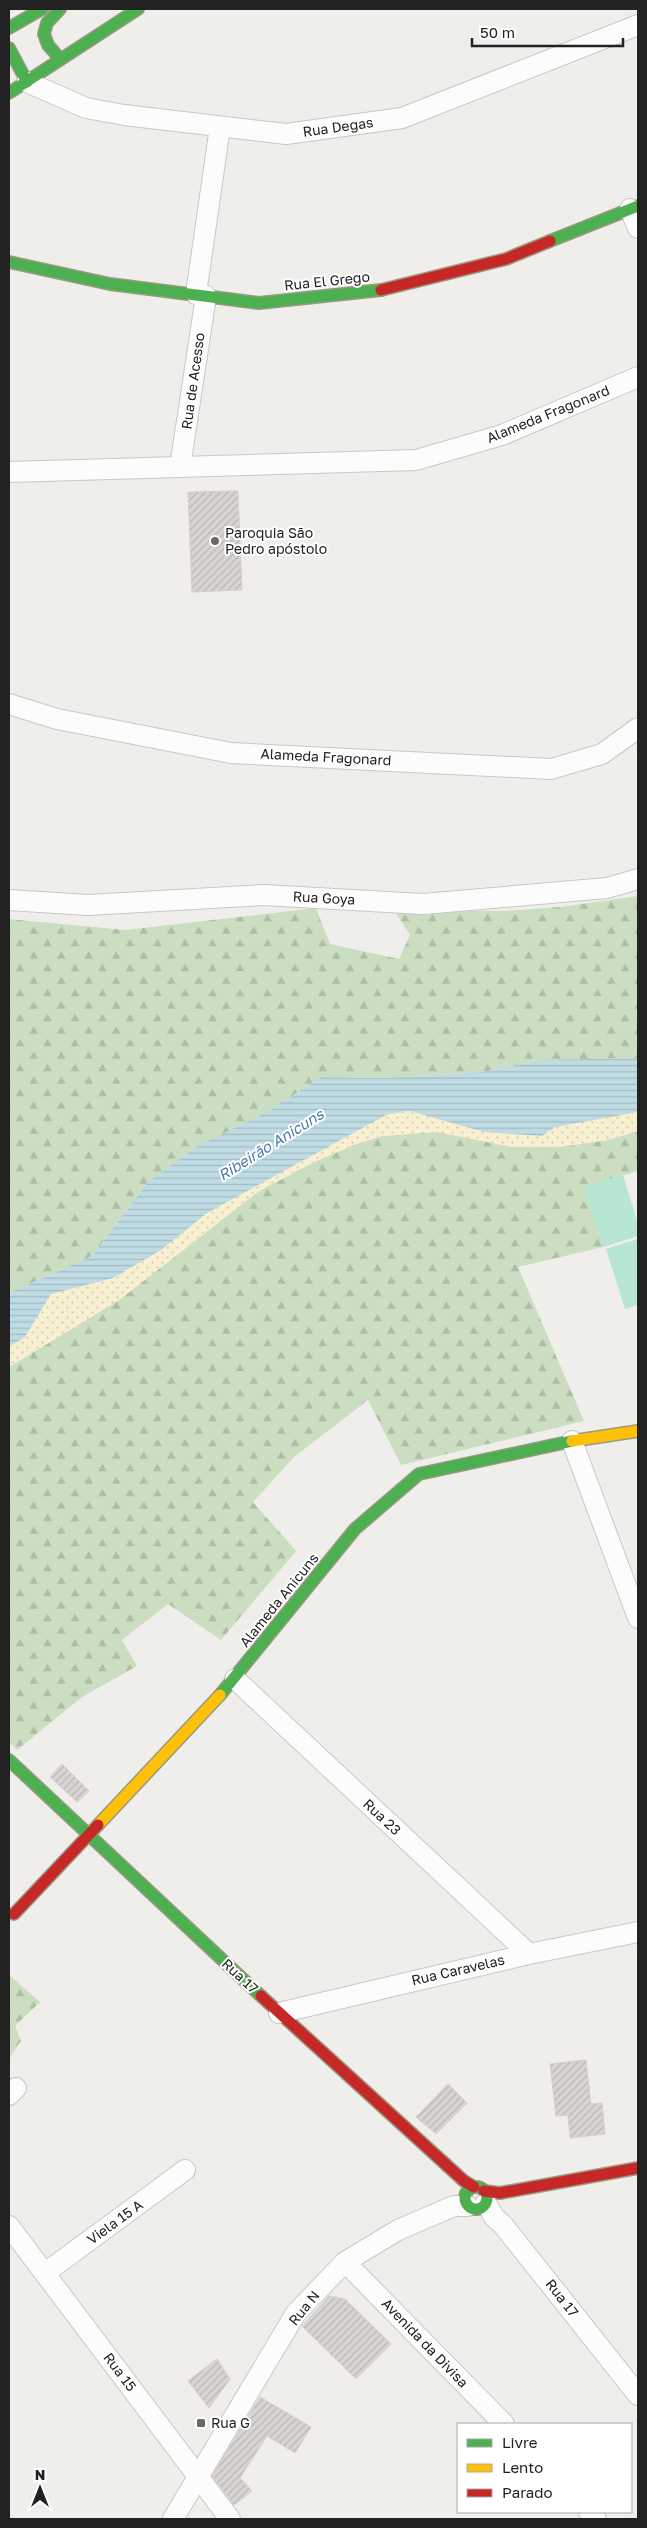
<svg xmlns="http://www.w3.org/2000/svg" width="647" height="2528" viewBox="0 0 647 2528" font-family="'Golos Text',sans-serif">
  <defs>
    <pattern id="forest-firs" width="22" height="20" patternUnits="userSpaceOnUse" patternTransform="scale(1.25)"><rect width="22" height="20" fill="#cbdec1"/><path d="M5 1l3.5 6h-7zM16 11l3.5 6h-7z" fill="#aebea6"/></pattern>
    <pattern id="sand-dots" width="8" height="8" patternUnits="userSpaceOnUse" patternTransform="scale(1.25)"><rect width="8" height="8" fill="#f8f0d0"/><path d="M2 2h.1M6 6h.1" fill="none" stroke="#d4ceb2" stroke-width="1.8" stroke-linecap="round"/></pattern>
    <pattern id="water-rules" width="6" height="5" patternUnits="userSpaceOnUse" patternTransform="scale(1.25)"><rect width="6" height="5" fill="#bfdbe3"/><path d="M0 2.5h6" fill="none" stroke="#a4bcc2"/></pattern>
    <pattern id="building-hatch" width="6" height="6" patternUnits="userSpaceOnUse" patternTransform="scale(1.25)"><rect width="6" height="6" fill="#d7d4d2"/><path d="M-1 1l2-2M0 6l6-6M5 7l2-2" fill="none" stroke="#b8b6b4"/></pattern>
  </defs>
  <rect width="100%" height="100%" fill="#f0eeeb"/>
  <g fill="url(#forest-firs)">
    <polygon points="638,896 638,1058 540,1060 483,1072 383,1078 321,1077 271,1110 148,1182 92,1256 9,1293 9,919 125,930 316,908 330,944 399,959 410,935 394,910 504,911 560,907"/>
    <polygon points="638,1131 638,1171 584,1187 603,1247 518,1267 584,1421 401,1465 368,1400 294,1457 253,1502 296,1551 221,1640 168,1604 122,1640 137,1666 82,1697 17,1750 9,1742 9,1367 119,1300 259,1191 314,1162 356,1144 382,1136 437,1132 558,1147 608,1140"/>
    <polygon points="9,1975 40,2002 15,2026 21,2041 9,2058"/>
  </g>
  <polygon fill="url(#sand-dots)" points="410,1111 484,1132 542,1136 555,1127 638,1112 638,1131 608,1140 558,1147 511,1147 437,1132 382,1136 356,1144 314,1162 259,1191 119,1300 9,1367 9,1347 25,1337 50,1294 113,1278 161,1250 207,1213 388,1114"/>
  <g fill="#b7e6d2">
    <polygon points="623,1175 638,1224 638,1236 603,1247 584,1187"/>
    <polygon points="638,1239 638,1305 625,1309 606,1249"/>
  </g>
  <polygon fill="url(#water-rules)" points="638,1058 638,1112 555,1127 542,1136 484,1132 410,1111 388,1114 207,1213 161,1250 113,1278 51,1294 25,1337 9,1347 9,1293 92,1256 148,1182 198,1146 271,1110 321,1077 383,1078 483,1072 540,1060"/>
  <g fill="url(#building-hatch)" stroke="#d3d0cc">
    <polygon points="238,491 242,590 192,592 188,492"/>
    <polygon points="62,1764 89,1791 77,1802 50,1777"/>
    <polygon points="586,2060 591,2104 602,2103 605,2134 570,2138 568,2115 556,2116 550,2064"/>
    <polygon points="448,2084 467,2103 436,2134 416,2117"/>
    <polygon points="329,2296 345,2299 391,2344 356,2379 302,2326"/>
    <polygon points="217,2359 230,2379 209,2408 188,2381"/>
    <polygon points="260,2397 311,2427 295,2453 267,2436 240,2478 252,2491 234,2505 212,2476"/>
  </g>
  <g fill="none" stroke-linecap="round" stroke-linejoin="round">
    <g stroke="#c9c8c7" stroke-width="22">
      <g id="street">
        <polyline points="27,82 86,108 124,115 286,134 402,118 638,25"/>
        <polyline points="630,209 638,228"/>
        <polyline points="196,294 220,127"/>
        <polyline points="180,467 206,296"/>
        <polyline points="9,472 416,460 502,435 638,377"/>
        <polyline points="9,704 57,719 231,753 551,769 602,754 638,728"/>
        <polyline points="9,900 88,905 264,895 423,904 607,888 638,879"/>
        <polyline points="572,1441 638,1618"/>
        <polyline points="235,1679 529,1954"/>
        <polyline points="279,2013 529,1954 638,1932"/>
        <polyline points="9,2095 16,2088"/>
        <polyline points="486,2203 494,2217 503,2225 638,2395"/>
        <polyline points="9,2226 230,2519"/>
        <polyline points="345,2262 504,2424"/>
        <polyline points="45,2273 185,2170"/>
        <polyline points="589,2512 596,2519"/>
        <polyline points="173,2519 296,2313 345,2262 398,2230 454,2206 468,2206"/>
      </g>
    </g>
    <g stroke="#999a82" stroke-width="14">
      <g id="fast">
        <polyline points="60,9 47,23 44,34 48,45 60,59"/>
        <polyline points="9,28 42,9"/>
        <polyline points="9,48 27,82"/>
        <polyline points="9,93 138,9"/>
        <polyline points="550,241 638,206"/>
        <polyline points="9,262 110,284 259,303 381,290"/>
        <polyline points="220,1695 355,1529 419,1474 572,1441"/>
        <polyline points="9,1760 261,1996"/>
        <circle cx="476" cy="2198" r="11"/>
      </g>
    </g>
    <g stroke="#999a82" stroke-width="14">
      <g id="slow">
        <polyline points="572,1441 638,1431"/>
        <polyline points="98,1825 220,1695"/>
      </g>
    </g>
    <g stroke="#999a82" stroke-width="14">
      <g id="jam">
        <polyline points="381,290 506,259 550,241"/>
        <polyline points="14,1914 98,1825"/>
        <polyline points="261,1996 464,2181 474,2187"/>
        <polyline points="484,2191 500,2193 638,2168"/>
      </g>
    </g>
    <use href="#street" stroke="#fdfcfc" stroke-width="20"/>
    <use href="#fast" stroke="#4caf50" stroke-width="11"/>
    <use href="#slow" stroke="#ffc107" stroke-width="11"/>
    <use href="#jam" stroke="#c62828" stroke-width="11"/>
  </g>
  <g fill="#6a6968" stroke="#fff" stroke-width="2">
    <circle cx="215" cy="541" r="5"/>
    <rect x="196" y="2418" width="10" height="10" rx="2.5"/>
  </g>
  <g text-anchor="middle" stroke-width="4" stroke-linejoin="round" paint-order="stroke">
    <g font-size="14" fill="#222" stroke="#fff">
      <text transform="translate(338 127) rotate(-8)" y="5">Rua Degas</text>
      <text transform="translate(327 281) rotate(-6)" y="5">Rua El Grego</text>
      <text transform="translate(193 381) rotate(-82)" y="5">Rua de Acesso</text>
      <text transform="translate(548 414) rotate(-22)" y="5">Alameda Fragonard</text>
      <text transform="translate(326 757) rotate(3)" y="5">Alameda Fragonard</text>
      <text transform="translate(324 898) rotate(3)" y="5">Rua Goya</text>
      <text transform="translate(279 1600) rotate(-51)" y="5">Alameda Anicuns</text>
      <text transform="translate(382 1817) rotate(43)" y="5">Rua 23</text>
      <text transform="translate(458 1970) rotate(-13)" y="5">Rua Caravelas</text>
      <text transform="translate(240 1976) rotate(43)" y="5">Rua 17</text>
      <text transform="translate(115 2222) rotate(-36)" y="5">Viela 15 A</text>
      <text transform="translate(562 2298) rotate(52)" y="5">Rua 17</text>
      <text transform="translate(304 2308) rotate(-51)" y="5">Rua N</text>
      <text transform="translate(425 2343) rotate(46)" y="5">Avenida da Divisa</text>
      <text transform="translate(120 2372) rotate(53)" y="5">Rua 15</text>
    </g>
    <g font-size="14" fill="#222" stroke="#fff" text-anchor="start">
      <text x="225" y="538">Paroquia São<tspan x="225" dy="16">Pedro apóstolo</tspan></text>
      <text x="211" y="2428">Rua G</text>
    </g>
    <g font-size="15" font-style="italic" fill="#4a7aab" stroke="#fff">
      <text transform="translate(271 1145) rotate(-32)" y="5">Ribeirão Anicuns</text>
    </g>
  </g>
  <rect width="647" height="2528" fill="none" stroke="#222222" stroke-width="20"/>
  <rect x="457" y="2423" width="175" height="90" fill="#ffffff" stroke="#a7a7a7"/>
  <rect x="467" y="2439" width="25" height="8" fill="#4caf50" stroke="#a7a7a7"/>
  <text x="502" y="2448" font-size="15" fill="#222222">Livre</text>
  <rect x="467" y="2464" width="25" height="8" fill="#ffc107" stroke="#a7a7a7"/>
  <text x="502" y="2473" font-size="15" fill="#222222">Lento</text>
  <rect x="467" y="2489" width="25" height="8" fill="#c62828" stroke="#a7a7a7"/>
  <text x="502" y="2498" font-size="15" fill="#222222">Parado</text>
  <g transform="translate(40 2488)" stroke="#ffffff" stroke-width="4" paint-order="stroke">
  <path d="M0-4L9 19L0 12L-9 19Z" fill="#222222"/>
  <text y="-8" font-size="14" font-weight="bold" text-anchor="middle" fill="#222222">N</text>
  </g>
  <path d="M472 38v8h151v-8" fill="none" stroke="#222222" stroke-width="2.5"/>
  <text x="480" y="38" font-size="15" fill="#222222" stroke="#ffffff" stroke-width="4" paint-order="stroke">50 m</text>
</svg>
